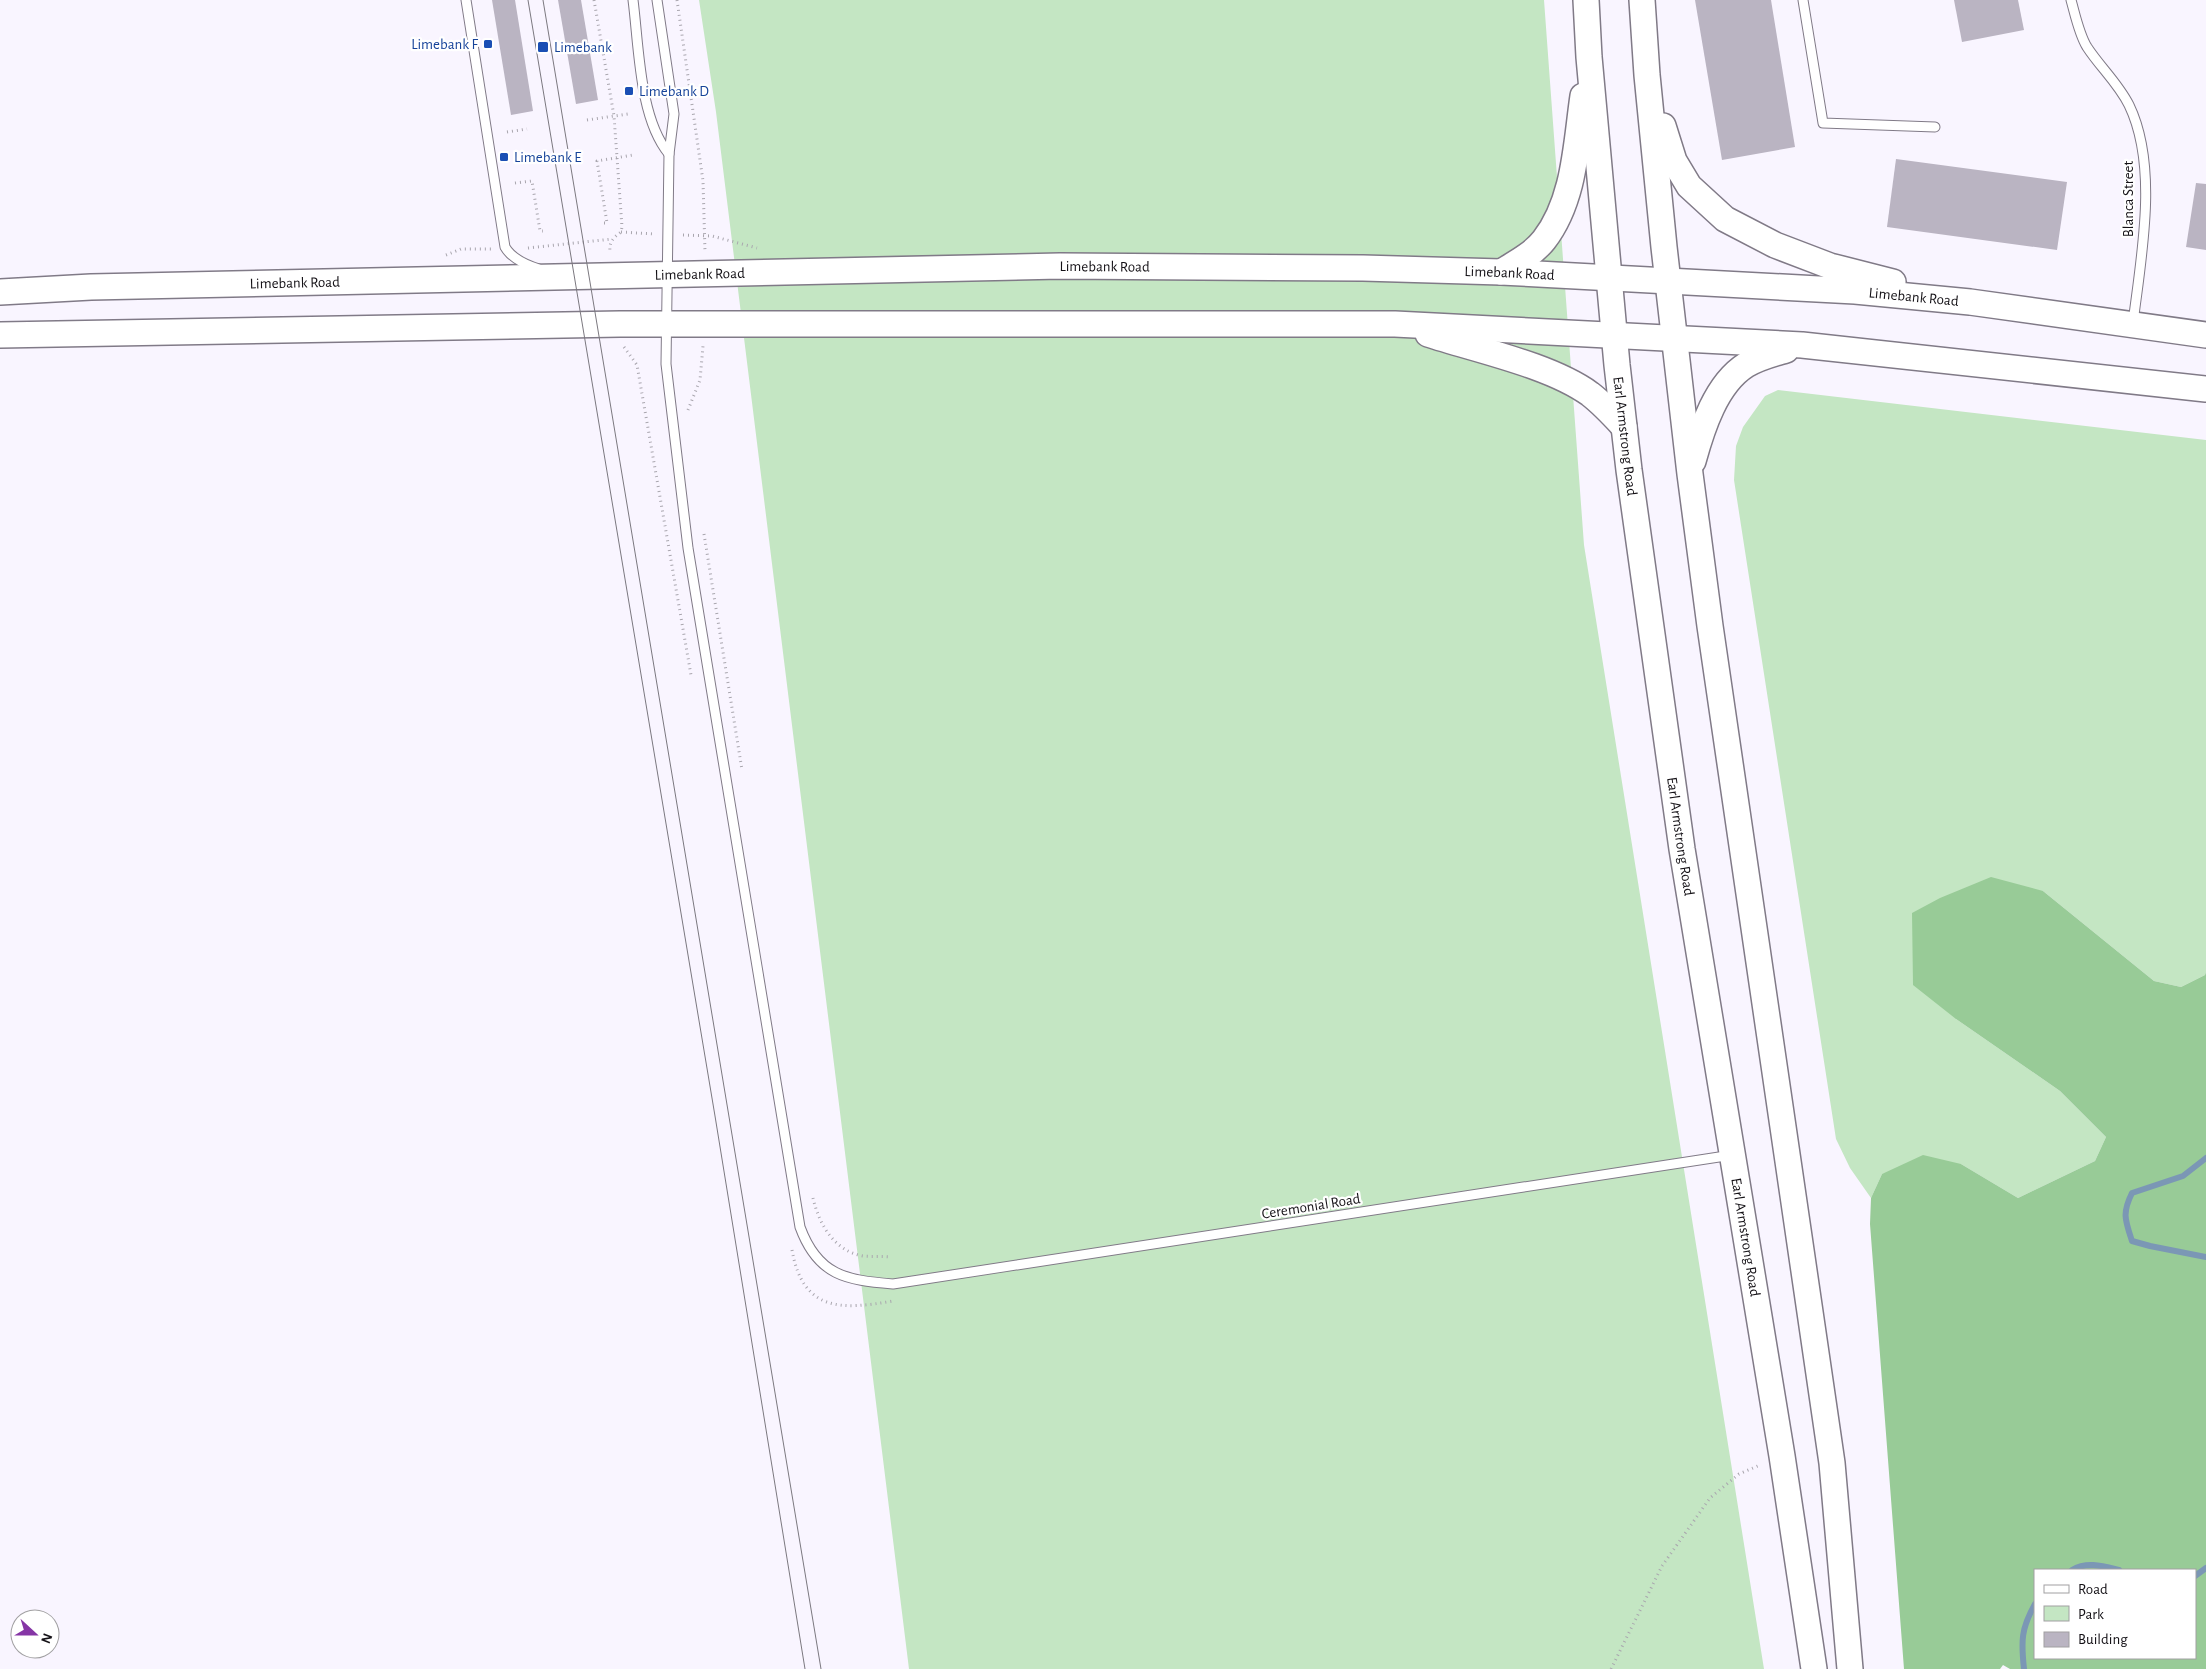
<svg xmlns="http://www.w3.org/2000/svg" width="2206" height="1669" viewBox="0 0 2206 1669" font-family="'Alegreya Sans',sans-serif">
  <rect width="100%" height="100%" fill="#f9f5ff"/>
  <g fill="#c4e6c3">
    <polygon points="699,0 1544,0 1584,545 1764,1669 909,1669 716,112"/>
    <polygon points="1778,390 2206,440 2206,972 2205,975 2181,987 2154,981 2043,891 1956,1019 2060,1091 2106,1137 2095,1161 2018,1198 1961,1164 1882,1174 1871,1198 1850,1168 1836,1139 1734,480 1736,446 1743,427 1765,396"/>
  </g>
  <path fill="#98cb97" fill-rule="evenodd" d="M1991 877 2043 891 2154 981 2181 987 2205 975 2206 972V1669H2010L2003 1665 2000 1669H1904L1870 1224 1871 1198 1882 1174 1923 1155 1961 1164 2018 1198 2095 1161 2106 1137 2060 1091 1956 1019 1913 985 1912 913 1940 898ZM2035 1570H2195V1658H2035Z"/>
  <g fill="none" stroke-linecap="round" stroke-linejoin="round">
    <g stroke="#7b97b5" stroke-width="6">
      <path d="M2206 1158 2183 1176 2132 1193C2122 1213 2125 1220 2132 1241L2150 1246 2206 1257"/>
      <path d="M2072 1570C2087 1561 2103 1566 2119 1570"/>
      <polyline points="2195,1576 2206,1568"/>
      <path d="M2024 1669C2021 1641 2021 1629 2035 1604"/>
    </g>
  </g>
  <g fill="#bab4c2">
    <polygon points="492,0 515,0 533,111 511,115"/>
    <polygon points="558,0 581,0 598,100 576,104"/>
    <polygon points="1695,0 1771,0 1795,147 1722,160"/>
    <polygon points="1954,0 2018,0 2024,30 1962,42"/>
    <polygon points="1896,159 2067,182 2057,250 1887,227"/>
    <polygon points="2196,183 2206,184 2206,250 2186,247"/>
  </g>
  <g fill="none" stroke-linecap="round" stroke-linejoin="round">
    <g stroke="#807a87" stroke-width="11">
      <g id="service">
        <path d="M466 0 505 247C512 259 526 265 539 269"/>
        <path d="M633 0C639 46 639 118 669 154"/>
        <path d="M657 0 674 114 669 154 666 364 688 548 800 1227C818 1276 846 1280 893 1284L1732 1155"/>
        <polyline points="1803,0 1823,123 1935,127"/>
        <path d="M2071 0C2075 14 2079 34 2087 47 2100 67 2118 83 2129 105 2159 167 2141 257 2133 323"/>
      </g>
    </g>
    <g stroke="#807a87" stroke-width="28">
      <g id="secondary">
        <path id="s1" d="M1586 0 1589 57 1617 365 1629 470 1682 849 1782 1456 1814 1669"/>
        <polyline points="1642,0 1647,75 1664,247 1690,474 1710,626 1832,1463 1850,1669"/>
        <polyline points="1663,126 1674,161 1689,186 1725,219 1775,245 1830,266 1893,282"/>
        <path d="M1501 272C1516 263 1533 254 1544 240 1575 200 1576 144 1583 96"/>
        <path id="s2" d="M0 292 91 287 1060 266 1363 268 1501 272 1855 291 1970 302 2206 335"/>
        <path d="M1428 334C1477 350 1550 365 1590 394 1603 404 1613 415 1624 427"/>
        <polyline points="0,335 620,324 1395,324 1802,345 2206,389"/>
        <path d="M1693 461C1702 428 1716 384 1746 365 1759 357 1772 354 1786 350"/>
      </g>
    </g>
    <g stroke="#a9a6ae" stroke-width="3" stroke-dasharray="1 4" stroke-linecap="butt">
      <path d="M594 0 614 116 622 227 621 232C613 238 609 242 610 252"/>
      <polyline points="677,0 703,181 705,252"/>
      <polyline points="587,120 628,114"/>
      <polyline points="507,132 527,129"/>
      <polyline points="515,183 532,181 540,231 543,231"/>
      <polyline points="604,223 607,223 597,161 633,155"/>
      <polyline points="621,232 654,234"/>
      <polyline points="683,235 712,236 757,248"/>
      <polyline points="528,248 612,239"/>
      <polyline points="446,255 461,249 491,249"/>
      <polyline points="624,347 637,365 691,675"/>
      <polyline points="688,410 700,380 703,346"/>
      <polyline points="704,534 742,770"/>
      <path d="M813 1198C819 1224 834 1251 863 1256 872 1257 881 1256 890 1257"/>
      <path d="M792 1250C803 1312 841 1310 893 1301"/>
      <polyline points="1611,1669 1662,1566 1710,1498 1739,1474 1760,1465"/>
    </g>
    <use href="#service" stroke="#fff" stroke-width="9"/>
    <use href="#secondary" stroke="#fff" stroke-width="25"/>
    <g stroke="#7b787f" stroke-width="1">
      <polyline points="528,0 715,1116 805,1669"/>
      <polyline points="543,0 821,1669"/>
    </g>
  </g>
  <g fill="#1a4fb4" stroke="#fff" stroke-width="2">
    <rect x="483" y="39" width="10" height="10" rx="2.5"/>
    <rect x="537" y="41" width="12" height="12" rx="2.5"/>
    <rect x="624" y="86" width="10" height="10" rx="2.5"/>
    <rect x="499" y="152" width="10" height="10" rx="2.5"/>
  </g>
  <g text-anchor="middle" stroke-width="4.5" stroke-linejoin="round" paint-order="stroke">
    <g font-size="15" fill="#164399" stroke="#fff" text-anchor="start">
      <text x="478" y="49" text-anchor="end">Limebank F</text>
      <text x="554" y="52">Limebank</text>
      <text x="639" y="96">Limebank D</text>
      <text x="514" y="162">Limebank E</text>
    </g>
    <g font-size="15" fill="#141116" stroke="#fff">
      <text transform="translate(2128 199) rotate(-90)" y="5">Blanca Street</text>
      <text dy="5" stroke="none"><textPath href="#s2" startOffset="1105">Limebank Road</textPath></text>
      <text dy="5" stroke="none"><textPath href="#s2" startOffset="700">Limebank Road</textPath></text>
      <text dy="5" stroke="none"><textPath href="#s2" startOffset="1510">Limebank Road</textPath></text>
      <text dy="5" stroke="none"><textPath href="#s2" startOffset="295">Limebank Road</textPath></text>
      <text dy="5" stroke="none"><textPath href="#s2" startOffset="1915">Limebank Road</textPath></text>
      <text dy="5" stroke="none"><textPath href="#s1" startOffset="438">Earl Armstrong Road</textPath></text>
      <text dy="5" stroke="none"><textPath href="#s1" startOffset="842">Earl Armstrong Road</textPath></text>
      <text transform="translate(1311 1206) rotate(-9)" y="5">Ceremonial Road</text>
      <text dy="5" stroke="none"><textPath href="#s1" startOffset="1248">Earl Armstrong Road</textPath></text>
    </g>
  </g>
  <rect x="2034" y="1569" width="162" height="90" fill="#ffffff" stroke="#a1a0a2"/>
  <rect x="2044" y="1585" width="25" height="8" fill="#ffffff" stroke="#a1a0a2"/>
  <text x="2078" y="1594" font-size="15" fill="#141116">Road</text>
  <rect x="2044" y="1606" width="25" height="15" fill="#c4e6c3" stroke="#a1a0a2"/>
  <text x="2078" y="1619" font-size="15" fill="#141116">Park</text>
  <rect x="2044" y="1632" width="25" height="15" fill="#bab4c2" stroke="#a1a0a2"/>
  <text x="2078" y="1644" font-size="15" fill="#141116">Building</text>
  <g transform="translate(35 1634) rotate(111)"><circle r="24" fill="#ffffff" stroke="#a1a0a2"/>
  <path d="M0-4L9 19L0 12L-9 19Z" fill="#8535a5"/>
  <text y="-8" font-size="14" font-weight="bold" text-anchor="middle" fill="#141116">N</text>
  </g>
</svg>
